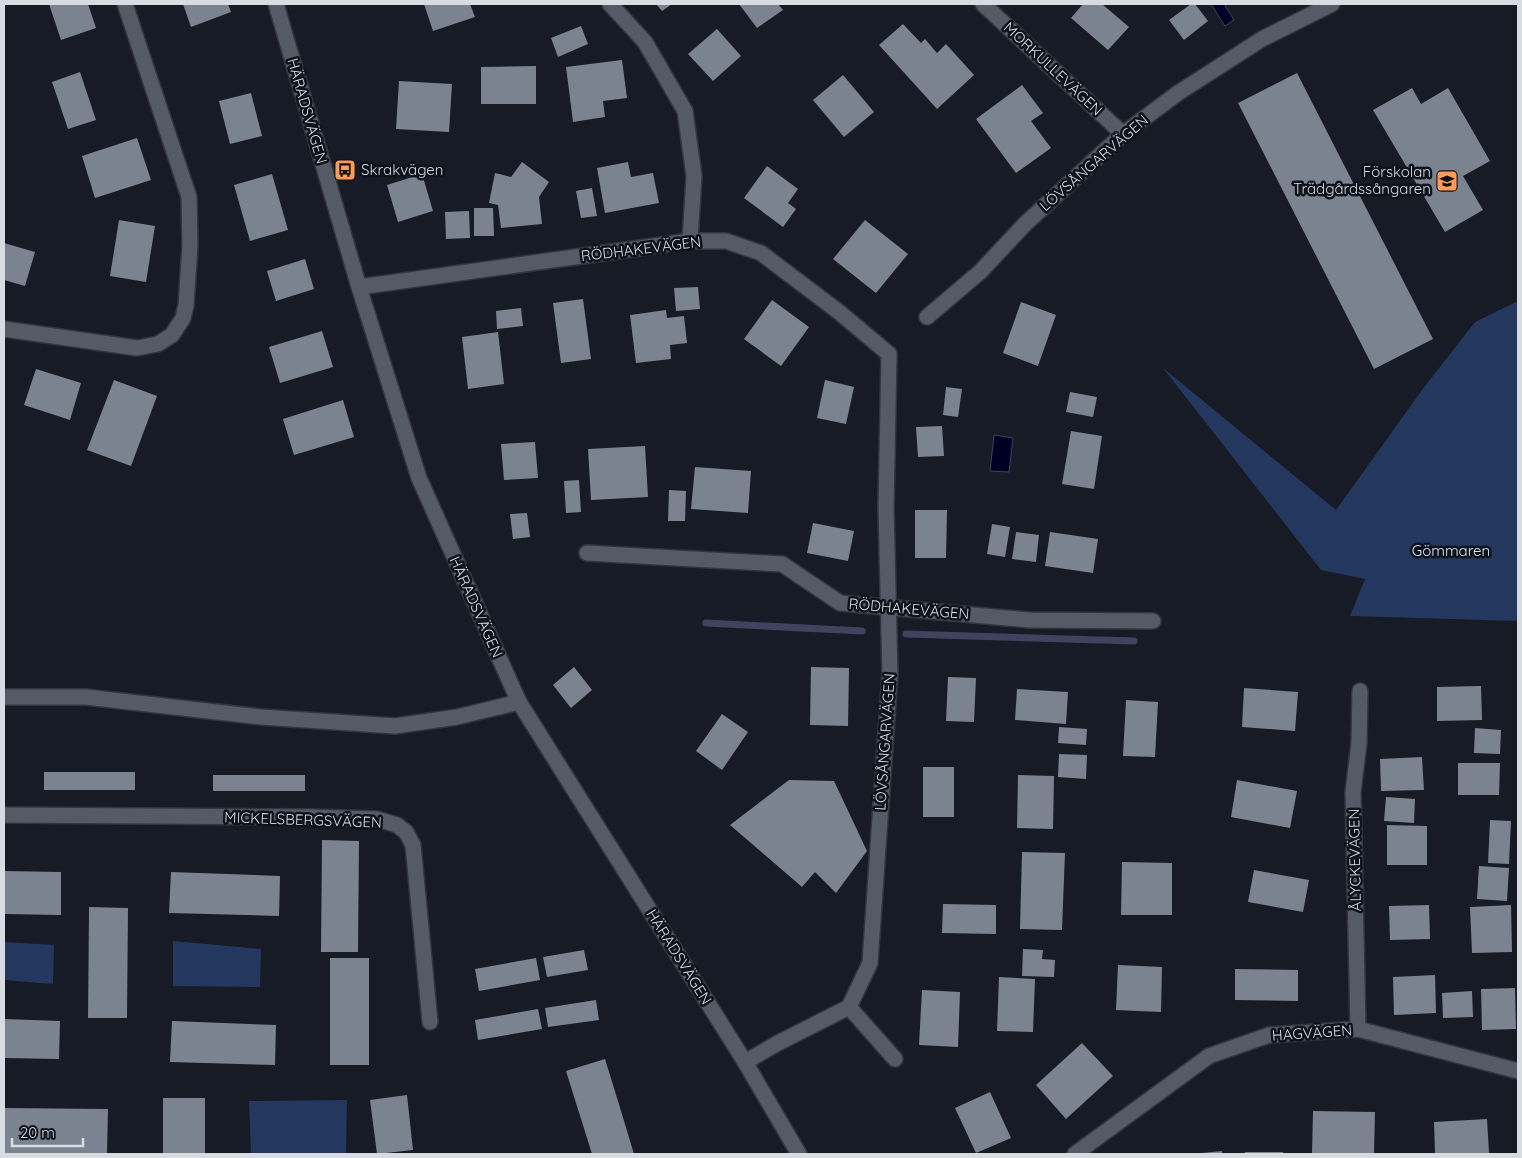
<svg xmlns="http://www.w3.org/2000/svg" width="1522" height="1158" viewBox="0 0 1522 1158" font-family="Quicksand,sans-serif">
  <rect width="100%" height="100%" fill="#161b25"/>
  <g fill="#24385f">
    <polygon points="1518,301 1518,621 1350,616 1365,579 1321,570 1163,368 1336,510 1422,390 1475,322"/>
    <polygon points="173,941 261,949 260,987 173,986"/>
    <polygon points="4,942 54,945 53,984 4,980"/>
    <polygon points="347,1100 346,1154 251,1154 249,1101"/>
  </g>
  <g fill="#000025" stroke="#40425e">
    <polygon points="1211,4 1224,4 1234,20 1225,26"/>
    <polygon points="994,435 1013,438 1009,472 990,471"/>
  </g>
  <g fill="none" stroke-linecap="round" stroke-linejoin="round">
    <g stroke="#40425e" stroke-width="7">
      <polyline points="706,623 862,631"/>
      <polyline points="906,634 1134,641"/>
    </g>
  </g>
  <g fill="#7c8390">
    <polygon points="49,4 88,4 96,28 61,40"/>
    <polygon points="183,4 228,4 231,12 191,27"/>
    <polygon points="424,4 470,4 475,17 433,31"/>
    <polygon points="656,4 672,4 662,11"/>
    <polygon points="739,4 778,4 783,10 757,28"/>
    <polygon points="1083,4 1102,4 1129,27 1108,50 1071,18"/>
    <polygon points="1191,4 1195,4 1208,21 1184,40 1169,20"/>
    <polygon points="903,24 921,43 925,39 937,53 946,44 974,75 937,109 879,45"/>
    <polygon points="581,26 588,44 558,57 551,38"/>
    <polygon points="717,29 741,56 713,81 688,54"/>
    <polygon points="622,60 627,98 603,101 605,117 573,122 566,67"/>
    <polygon points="536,66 536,104 481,104 481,67"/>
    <polygon points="80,72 96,120 68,129 52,82"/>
    <polygon points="1297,73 1433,339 1374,369 1238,103"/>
    <polygon points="843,75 874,112 844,137 813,100"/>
    <polygon points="399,81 452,84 449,132 396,129"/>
    <polygon points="1022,85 1043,113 1031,121 1051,148 1016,173 976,119"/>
    <polygon points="1412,88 1421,104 1448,88 1490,161 1463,176 1483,210 1445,232 1373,110"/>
    <polygon points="251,93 262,136 230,144 219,101"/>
    <polygon points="137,138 151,180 95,198 82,156"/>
    <polygon points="522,162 549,182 539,197 542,224 501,228 498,205 489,203 495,173 511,177"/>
    <polygon points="628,162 631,177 653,173 659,203 605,213 597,168"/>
    <polygon points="767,166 798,189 788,203 796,209 783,227 744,198"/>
    <polygon points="272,174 288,230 250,241 234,185"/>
    <polygon points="422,174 433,211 398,222 387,185"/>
    <polygon points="592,188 597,216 581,218 576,191"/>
    <polygon points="474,208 493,208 494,236 474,236"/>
    <polygon points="469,211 470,238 446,239 445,212"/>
    <polygon points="119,220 155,226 146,282 110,276"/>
    <polygon points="865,220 908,254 876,293 833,259"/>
    <polygon points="4,243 35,252 25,286 4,280"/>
    <polygon points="305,259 314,289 276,301 267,271"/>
    <polygon points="698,287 700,309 676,311 674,288"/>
    <polygon points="583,299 591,359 561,363 553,303"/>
    <polygon points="772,300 809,327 781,366 744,339"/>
    <polygon points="1021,302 1056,315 1038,366 1003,353"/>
    <polygon points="521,308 523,326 497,329 496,311"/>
    <polygon points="666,310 667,318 684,316 687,343 670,345 671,359 636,363 630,315"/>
    <polygon points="322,331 333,367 280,383 269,347"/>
    <polygon points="498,332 504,384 468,389 462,337"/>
    <polygon points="36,369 81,383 70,420 24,405"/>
    <polygon points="114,380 157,396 131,466 87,450"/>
    <polygon points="825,380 854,387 846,424 817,418"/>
    <polygon points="946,387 962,389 958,417 943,415"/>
    <polygon points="1070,392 1097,397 1093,417 1066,412"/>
    <polygon points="343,400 354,437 294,455 283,419"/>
    <polygon points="942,426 944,456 918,457 916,427"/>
    <polygon points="1071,431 1102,436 1094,489 1062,484"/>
    <polygon points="535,442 538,478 504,480 501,444"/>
    <polygon points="645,446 648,497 591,500 588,449"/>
    <polygon points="695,467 751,471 748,513 691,509"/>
    <polygon points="579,480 581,512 566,513 564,481"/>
    <polygon points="669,490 686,491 685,521 668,521"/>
    <polygon points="915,510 947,510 946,558 915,558"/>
    <polygon points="527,513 530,537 513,539 510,514"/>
    <polygon points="813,523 854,531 848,561 807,553"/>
    <polygon points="992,524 1010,527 1005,557 987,554"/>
    <polygon points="1016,532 1039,535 1036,562 1012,559"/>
    <polygon points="1050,532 1098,539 1093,573 1045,566"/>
    <polygon points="574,667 592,690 571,708 553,685"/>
    <polygon points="811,667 849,668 848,726 810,725"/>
    <polygon points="948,677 976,678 974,722 946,721"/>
    <polygon points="1481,686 1482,720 1437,721 1437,687"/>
    <polygon points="1244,688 1298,692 1295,731 1242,727"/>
    <polygon points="1017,689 1068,692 1066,724 1015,720"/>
    <polygon points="1126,700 1158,702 1155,757 1123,756"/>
    <polygon points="722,714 748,732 722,770 696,751"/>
    <polygon points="1059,727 1087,729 1086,745 1058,743"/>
    <polygon points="1475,728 1501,730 1500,754 1474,753"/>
    <polygon points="1059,754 1087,755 1086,779 1058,777"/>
    <polygon points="1422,757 1424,790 1381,791 1380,759"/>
    <polygon points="1458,763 1500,763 1499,795 1458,795"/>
    <rect x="923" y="767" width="31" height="50"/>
    <rect x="44" y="772" width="91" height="18"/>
    <rect x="213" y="775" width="92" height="16"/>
    <polygon points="1018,775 1054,776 1053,829 1017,828"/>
    <polygon points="789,780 834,781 867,851 836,893 815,872 802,887 730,825"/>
    <polygon points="1237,780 1297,791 1290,828 1231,817"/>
    <polygon points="1386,797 1415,799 1414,823 1384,821"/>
    <polygon points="1490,820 1511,821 1509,864 1488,863"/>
    <polygon points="1387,825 1427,826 1427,865 1387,865"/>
    <polygon points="322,840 359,841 358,952 321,952"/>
    <polygon points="1022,852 1065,853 1062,930 1020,929"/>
    <polygon points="1122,862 1172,863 1172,915 1121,915"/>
    <polygon points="1479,866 1509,868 1507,901 1477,899"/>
    <polygon points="1254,870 1309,880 1303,912 1248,902"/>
    <polygon points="4,871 61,872 61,915 4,914"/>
    <polygon points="171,872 280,876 279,916 169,913"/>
    <polygon points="943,904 996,905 996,934 942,933"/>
    <polygon points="1429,905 1430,939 1390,940 1389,906"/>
    <polygon points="1511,905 1512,952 1472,953 1470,907"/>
    <polygon points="89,907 128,908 127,1018 88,1018"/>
    <polygon points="1023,949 1043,950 1042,959 1055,960 1054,977 1022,976"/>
    <polygon points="584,950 588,970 547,977 543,957"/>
    <rect x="330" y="958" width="39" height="107"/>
    <polygon points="536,958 540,980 479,991 475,969"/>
    <polygon points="1118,965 1162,967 1161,1012 1116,1010"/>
    <polygon points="1235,969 1298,970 1298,1001 1235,1000"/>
    <polygon points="1435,975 1436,1013 1394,1015 1393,977"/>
    <polygon points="999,977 1035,979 1033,1032 997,1031"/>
    <polygon points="1515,988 1516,1029 1482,1030 1481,989"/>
    <polygon points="922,990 960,992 958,1047 919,1045"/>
    <polygon points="1472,991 1473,1017 1443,1018 1442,993"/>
    <polygon points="596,1000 599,1020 548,1027 545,1008"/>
    <polygon points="538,1009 542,1029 478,1040 475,1020"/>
    <polygon points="4,1019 60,1021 59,1059 4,1058"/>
    <polygon points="172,1021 276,1025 275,1065 170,1062"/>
    <polygon points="1082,1043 1113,1076 1066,1119 1036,1085"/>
    <polygon points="605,1059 621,1111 634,1154 592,1154 566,1071"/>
    <polygon points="990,1092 1011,1138 976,1153 955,1108"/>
    <polygon points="407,1095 413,1150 377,1154 370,1100"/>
    <rect x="163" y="1098" width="42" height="55"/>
    <polygon points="4,1108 108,1109 107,1154 4,1153"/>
    <polygon points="1313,1111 1375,1112 1374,1154 1312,1154"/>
    <polygon points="1487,1119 1489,1153 1435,1154 1434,1122"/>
    <polygon points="1222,1151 1222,1154 1202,1154 1202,1153"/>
    <rect x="1245" y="1152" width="38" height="2"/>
  </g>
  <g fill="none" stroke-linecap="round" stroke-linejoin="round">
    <g stroke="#32353d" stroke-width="18">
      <g id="street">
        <polyline points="610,4 645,42 685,111 694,176 690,241"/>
        <polyline points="983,4 1123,134"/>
        <polyline points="359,287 690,241 726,241 761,253 839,312 889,354 886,508 890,674 870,963 849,1007 778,1043 745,1062"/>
        <polyline points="927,317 980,272 1025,224 1123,134 1178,93 1262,39 1332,4"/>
        <polyline points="4,329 137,348 158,344 172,335 183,318 186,305 190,246 189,197 125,4"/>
        <polyline points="587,553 782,564 840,603 1029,620 1153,621"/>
        <polyline points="4,697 86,697 261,717 395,726 457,717 519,702"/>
        <polyline points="4,815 309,817 377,819 397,825 406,832 413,845 430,1022"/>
        <polyline points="849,1007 895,1059"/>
        <polyline points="1358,1029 1353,792 1359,743 1360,691"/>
        <polyline points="1075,1154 1209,1056 1269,1035 1358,1029 1518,1071"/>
      </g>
    </g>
    <g stroke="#32353d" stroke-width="18">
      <polyline id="secondary" points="276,4 359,287 419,478 519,702 745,1062 799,1154"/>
    </g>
    <use href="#street" stroke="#545b67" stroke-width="15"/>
    <use href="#secondary" stroke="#545b67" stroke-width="15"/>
  </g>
  <defs>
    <g id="bus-square" transform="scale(1.125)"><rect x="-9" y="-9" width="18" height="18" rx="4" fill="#ff9b5a" stroke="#0d121b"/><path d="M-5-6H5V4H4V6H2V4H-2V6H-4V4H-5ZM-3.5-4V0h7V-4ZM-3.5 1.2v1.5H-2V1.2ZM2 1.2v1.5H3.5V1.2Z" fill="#111"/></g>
    <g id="school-square" transform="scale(1.125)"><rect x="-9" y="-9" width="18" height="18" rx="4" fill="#ff9b5a" stroke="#0d121b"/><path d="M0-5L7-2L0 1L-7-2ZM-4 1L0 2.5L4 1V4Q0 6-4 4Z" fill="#111"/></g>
  </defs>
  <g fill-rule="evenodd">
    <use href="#bus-square" x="345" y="170"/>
    <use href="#school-square" x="1447" y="181"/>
  </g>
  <g text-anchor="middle" stroke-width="5" stroke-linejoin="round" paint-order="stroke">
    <g font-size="15" fill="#d7dbe2" stroke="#0d121b">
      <text transform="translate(1053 69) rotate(43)" y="5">MORKULLEVÄGEN</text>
      <text transform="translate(307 111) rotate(74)" y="5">HÄRADSVÄGEN</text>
      <text transform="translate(1094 163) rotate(-41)" y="5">LÖVSÅNGARVÄGEN</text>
      <text transform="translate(641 249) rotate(-7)" y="5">RÖDHAKEVÄGEN</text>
      <text transform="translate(476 607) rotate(66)" y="5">HÄRADSVÄGEN</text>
      <text transform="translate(909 609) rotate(5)" y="5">RÖDHAKEVÄGEN</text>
      <text transform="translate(885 742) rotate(-86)" y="5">LÖVSÅNGARVÄGEN</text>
      <text transform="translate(303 820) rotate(2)" y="5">MICKELSBERGSVÄGEN</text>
      <text transform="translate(1355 860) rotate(-91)" y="5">ÅLYCKEVÄGEN</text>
      <text transform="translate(679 957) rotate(58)" y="5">HÄRADSVÄGEN</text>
      <text transform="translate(1312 1033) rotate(-4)" y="5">HAGVÄGEN</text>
    </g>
    <g font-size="15" fill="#d7dbe2" stroke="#0d121b" text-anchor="start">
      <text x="361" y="175">Skrakvägen</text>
      <text x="1431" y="177" text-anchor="end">Förskolan<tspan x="1431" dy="17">Trädgårdssångaren</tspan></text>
    </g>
    <g font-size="15" fill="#d8e3f6" stroke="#0d121b">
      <text x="1451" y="556">Gömmaren</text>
    </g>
  </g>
  <rect width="1522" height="1158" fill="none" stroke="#d7dbe2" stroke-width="10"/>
  <path d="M12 1138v8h71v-8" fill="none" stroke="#d7dbe2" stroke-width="2.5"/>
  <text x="20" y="1138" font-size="15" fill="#d7dbe2" stroke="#0d121b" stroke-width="4" paint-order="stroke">20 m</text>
</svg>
